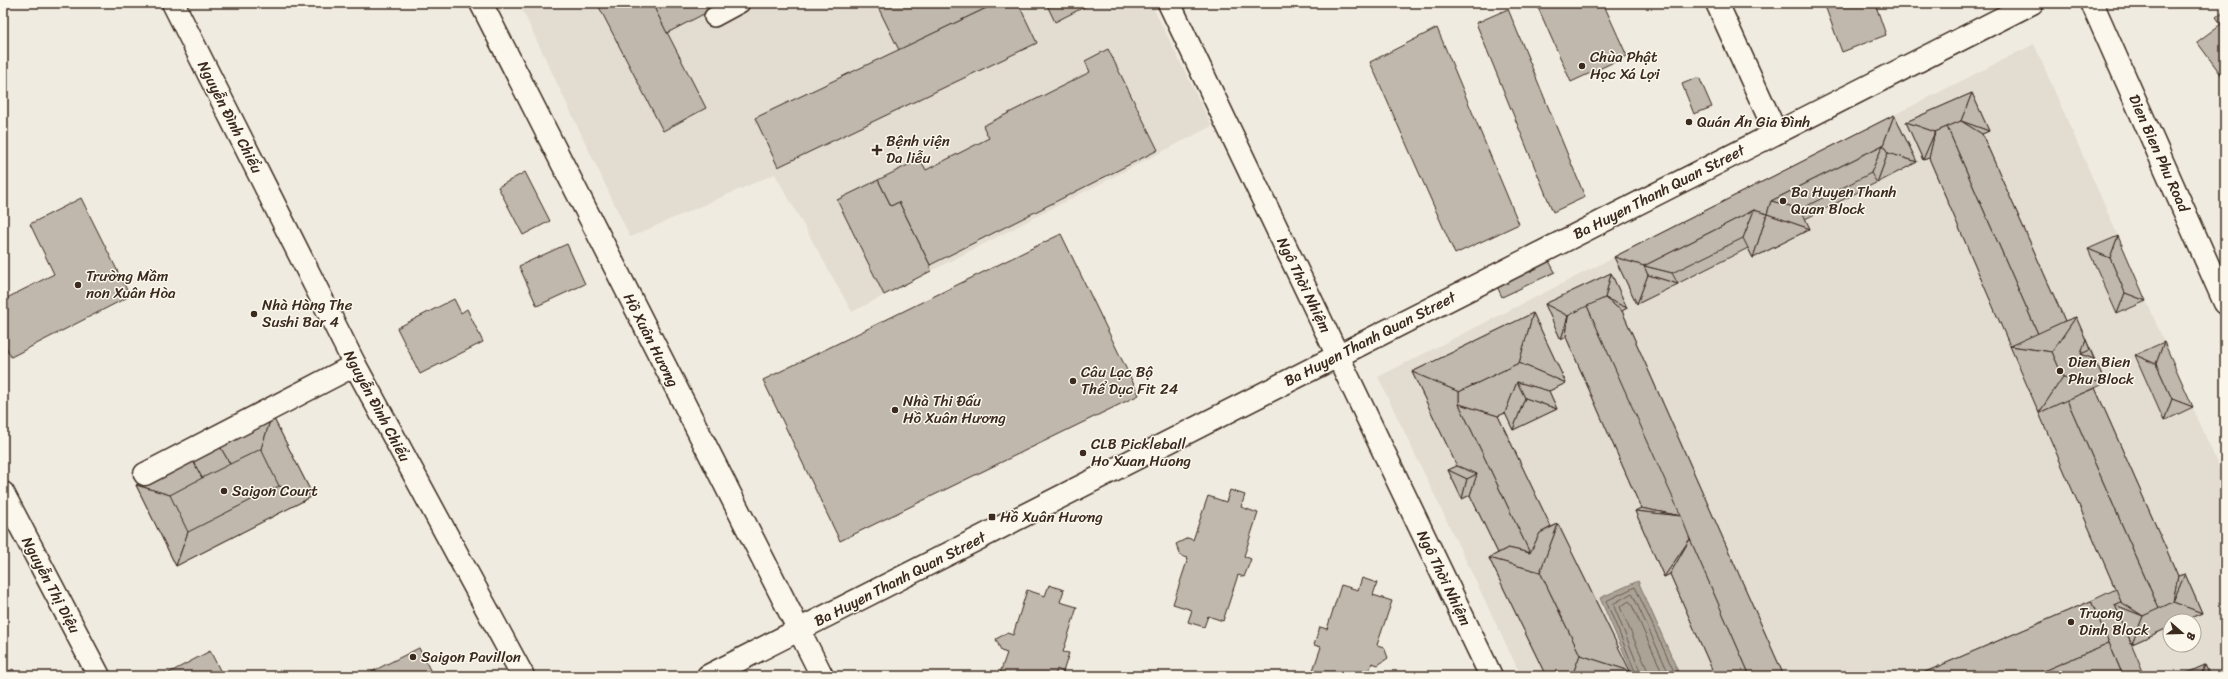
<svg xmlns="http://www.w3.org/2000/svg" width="2228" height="679" viewBox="0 0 2228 679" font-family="Sriracha,sans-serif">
  <rect width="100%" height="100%" fill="#f0ebe0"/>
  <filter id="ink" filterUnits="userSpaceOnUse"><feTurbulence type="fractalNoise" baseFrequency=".025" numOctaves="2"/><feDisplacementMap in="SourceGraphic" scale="8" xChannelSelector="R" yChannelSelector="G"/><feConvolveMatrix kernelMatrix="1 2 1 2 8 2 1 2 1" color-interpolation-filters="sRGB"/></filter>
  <g filter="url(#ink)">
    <g fill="#e2dcd1" fill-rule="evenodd">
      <polygon points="519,3 1151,3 1212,126 852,312 775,174 630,237"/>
      <path d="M2034 44 2225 481V676H1521L1378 377ZM2170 621H2194V645H2170Z"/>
    </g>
    <polygon fill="#aca397" stroke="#7f7367" points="1638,581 1680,676 1634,676 1600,598"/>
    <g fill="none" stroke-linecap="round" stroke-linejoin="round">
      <g stroke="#685a4e" stroke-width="1">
        <polyline points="1637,676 1606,601 1635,587 1676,676"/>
        <polyline points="1642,676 1613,604 1632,593 1670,676"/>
        <polyline points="1649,676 1647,669 1620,607 1629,601 1631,603 1664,676"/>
      </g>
    </g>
    <g fill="#c0b8ad" stroke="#3b2a1e">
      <polygon points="597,3 652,3 706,108 663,131"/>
      <polygon points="652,3 725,3 667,33"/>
      <polygon points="876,3 997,3 899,50"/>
      <polygon points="997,3 1018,3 1037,43 778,167 755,118"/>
      <polygon points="1046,3 1092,3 1055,22"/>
      <polygon points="1536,3 1603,3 1627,56 1571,82"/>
      <polygon points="1824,3 1875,3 1886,35 1842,52"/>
      <polygon points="1508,9 1585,197 1553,212 1476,23"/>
      <polygon points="2225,10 2225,80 2197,42 2221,24 2216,17"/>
      <polygon points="1437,28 1519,224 1455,254 1370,62"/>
      <polygon points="1108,49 1158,150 930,265 899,202 891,206 878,180 920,159 926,170 989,138 983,126 1090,72 1085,61"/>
      <polygon points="1699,77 1712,107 1694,114 1682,84"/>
      <polygon points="1972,93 1989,131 1982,134 2065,321 2076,317 2105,383 2095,388 2178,576 2185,574 2202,613 2183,621 2170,621 2170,627 2132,644 2115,605 2121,602 1929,158 1923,160 1906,122"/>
      <polygon points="1972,93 1961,121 1935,132 1906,122"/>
      <polygon points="1972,93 1989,131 1961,121"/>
      <polygon points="1894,115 1917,162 1805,219 1810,229 1753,258 1748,248 1637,304 1614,257"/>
      <polygon points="1894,115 1917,162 1888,153 1883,145"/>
      <polygon points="1894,115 1883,145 1771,201 1767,214 1754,210 1644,266 1614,257"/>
      <polygon points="1961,121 1989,131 1982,134"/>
      <polygon points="1961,121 1982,134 2065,321 2038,334 1947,127"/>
      <polygon points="1906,122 1935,132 1923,160"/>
      <polygon points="1947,127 2038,334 2010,346 1929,158 1935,132"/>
      <polygon points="1935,132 1929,158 1923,160"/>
      <polygon points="1883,145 1871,173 1801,209 1771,201"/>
      <polygon points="1883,145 1888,153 1877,183 1871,173"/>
      <polygon points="1888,153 1917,162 1877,183"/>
      <polygon points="525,172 550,221 523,235 498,187"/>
      <polygon points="878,180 891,206 899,202 930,265 931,271 884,295 837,200"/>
      <polygon points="81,198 130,296 11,357 3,341 3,300 54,274 30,224"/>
      <polygon points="1771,201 1801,209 1810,229 1767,214"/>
      <polygon points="1754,210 1767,214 1753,258 1743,238"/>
      <polygon points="1754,210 1743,238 1672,273 1644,266"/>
      <polygon points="1767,214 1810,229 1753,258"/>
      <polygon points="1061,234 1139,395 840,541 763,380"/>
      <polygon points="2118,236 2110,258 2088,249"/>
      <polygon points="2118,236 2146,301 2125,293 2110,258"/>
      <polygon points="567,244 585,284 537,306 519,266"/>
      <polygon points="2088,249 2110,258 2125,293 2117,314"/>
      <polygon points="1614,257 1644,266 1648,275 1637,304"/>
      <polygon points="1548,259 1555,272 1502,297 1494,280"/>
      <polygon points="1644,266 1672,273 1678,284 1648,275"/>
      <polygon points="1611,273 1627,308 1622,311 1784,676 1715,676 1670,574 1664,577 1635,511 1641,508 1566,337 1561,340 1545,304"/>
      <polygon points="1611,273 1627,308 1605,298"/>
      <polygon points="1611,273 1605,298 1568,316 1545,304"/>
      <polygon points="1648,275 1678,284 1637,304"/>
      <polygon points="2125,293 2146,301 2117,314"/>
      <polygon points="1605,298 1622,311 1784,676 1750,676 1587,306"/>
      <polygon points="1605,298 1627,308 1622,311"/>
      <polygon points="454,299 461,313 467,309 483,342 420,374 397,328"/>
      <polygon points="1545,304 1568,316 1561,340"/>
      <polygon points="1587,306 1681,516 1641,508 1566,337 1568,316"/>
      <polygon points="1533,313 1566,383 1549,391 1557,409 1513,430 1505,413 1498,416 1551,527 1558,524 1630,671 1622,674 1623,676 1546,676 1489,558 1498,553 1470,495 1462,499 1448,470 1457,466 1412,372"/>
      <polygon points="1533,313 1566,383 1519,363"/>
      <polygon points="1533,313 1519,363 1459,392 1412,372"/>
      <polygon points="1568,316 1566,337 1561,340"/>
      <polygon points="2076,317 2052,352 2010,346 2065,321"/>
      <polygon points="2076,317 2086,340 2081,354 2094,359 2105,383 2063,377 2052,352"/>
      <polygon points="2086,340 2090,350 2081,354"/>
      <polygon points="2164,342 2156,364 2135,355"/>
      <polygon points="2164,342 2193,407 2172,399 2156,364"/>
      <polygon points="2010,346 2052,352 2063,377 2039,413"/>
      <polygon points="2090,350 2094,359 2081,354"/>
      <polygon points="2135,355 2156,364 2172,399 2164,421"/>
      <polygon points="1519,363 1566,383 1549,391 1517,382 1505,413 1498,416 1459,404 1459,392"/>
      <polygon points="1412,372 1459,392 1459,404 1530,553 1508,548 1498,553 1470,495 1477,474 1457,466"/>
      <polygon points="2063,377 2105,383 2039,413"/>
      <polygon points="1517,382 1549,391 1557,409 1525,398"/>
      <polygon points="1517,382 1525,398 1513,430 1505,413"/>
      <polygon points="2095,388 2178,576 2173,602 2159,609 2067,400"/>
      <polygon points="1525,398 1557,409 1513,430"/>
      <polygon points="2172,399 2193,407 2164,421"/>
      <polygon points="2067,400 2159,609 2143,616 2121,602 2039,413"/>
      <polygon points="1459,404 1498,416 1551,527 1540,533 1530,553"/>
      <polygon points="272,415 313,496 176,566 136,485"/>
      <polygon points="272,415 261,449 230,464 218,443"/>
      <polygon points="272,415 313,496 279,486 261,449"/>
      <polygon points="218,443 230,464 202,478 191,457"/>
      <polygon points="191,457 202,478 170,495 136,485"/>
      <polygon points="1457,466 1477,474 1467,479 1448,470"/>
      <polygon points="1448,470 1467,479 1462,499"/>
      <polygon points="1477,474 1470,495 1462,499 1467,479"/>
      <polygon points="136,485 170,495 188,532 176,566"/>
      <polygon points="279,486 313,496 176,566 188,532"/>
      <polygon points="1230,490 1245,495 1241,507 1258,513 1244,556 1251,559 1244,577 1238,575 1223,621 1208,616 1204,627 1188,622 1192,610 1173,604 1188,558 1181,556 1176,544 1188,538 1193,540 1208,496 1226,502"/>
      <polygon points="1641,508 1681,516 1635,511"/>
      <polygon points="1635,511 1681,516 1690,539 1664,577"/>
      <polygon points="1558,524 1630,671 1580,655 1540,572"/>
      <polygon points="1558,524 1540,572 1489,558 1508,548 1530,553 1540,533"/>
      <polygon points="1690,539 1670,574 1664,577"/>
      <polygon points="1690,539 1750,676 1715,676 1670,574"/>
      <polygon points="1489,558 1540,572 1580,655 1572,676 1546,676"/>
      <polygon points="2185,574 2173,602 2178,576"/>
      <polygon points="2185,574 2202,613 2173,602"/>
      <polygon points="1362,578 1377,583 1373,595 1392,601 1377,645 1384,647 1388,658 1378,665 1372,663 1367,676 1311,676 1321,647 1314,645 1320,627 1327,629 1341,585 1358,590"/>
      <polygon points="1049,585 1064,590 1060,602 1077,607 1063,652 1069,653 1063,672 1057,669 1055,676 999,676 1007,653 1001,651 996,639 1007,633 1013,635 1027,590 1045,596"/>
      <polygon points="2116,589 2121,602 2115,605 2145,676 2123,676 2091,601"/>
      <polygon points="2091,601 2123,676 1916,676"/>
      <polygon points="2091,601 2109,643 2032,676 1916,676"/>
      <polygon points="2121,602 2143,616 2115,605"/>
      <polygon points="2173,602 2202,613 2183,621 2170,621 2170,627 2132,644 2143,616"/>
      <polygon points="2115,605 2143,616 2132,644"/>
      <polygon points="2109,643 2123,676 2032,676"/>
      <polygon points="419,648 433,676 364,676 383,666"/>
      <polygon points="210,651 223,676 163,676"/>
      <polygon points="1580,655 1630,671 1618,676 1589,674 1588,676 1572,676"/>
      <polygon points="2205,665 2210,676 2180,676"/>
      <polygon points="2205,665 2201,676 2180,676"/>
      <polygon points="2205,665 2210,676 2201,676"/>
      <polygon points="13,669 17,676 3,676 3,674"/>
    </g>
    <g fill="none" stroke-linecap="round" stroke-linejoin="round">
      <g stroke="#3b2a1e" stroke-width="22">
        <polyline id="service" points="714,17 740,3"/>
      </g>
      <g stroke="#3b2a1e" stroke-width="25">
        <g id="minor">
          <polyline points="1717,3 1776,133"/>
          <polyline points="145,474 355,365"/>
          <polyline points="3,493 99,676"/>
          <polyline points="799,630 822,676"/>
        </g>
      </g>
      <g stroke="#3b2a1e" stroke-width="25">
        <g id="tertiary">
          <polyline points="481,3 799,630"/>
          <polyline points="1169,3 1491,676"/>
          <polyline points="708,676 2032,3"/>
        </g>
      </g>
      <g stroke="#3b2a1e" stroke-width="25">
        <polyline id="secondary" points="173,3 355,365 523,676"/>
      </g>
      <g stroke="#3b2a1e" stroke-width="25">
        <polyline id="primary" points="2092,3 2225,303"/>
      </g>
      <use href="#service" stroke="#fbf7ec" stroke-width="19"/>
      <use href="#minor" stroke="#fbf7ec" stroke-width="22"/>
      <use href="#tertiary" stroke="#fbf7ec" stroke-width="22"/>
      <use href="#secondary" stroke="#fbf7ec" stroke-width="22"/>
      <use href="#primary" stroke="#fbf7ec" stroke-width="22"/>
    </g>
  </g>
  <g fill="#3b2a1e" stroke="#fbf7ec" stroke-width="1.5">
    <circle cx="1582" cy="66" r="4"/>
    <circle cx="1689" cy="122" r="4"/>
    <path d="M875 144h4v4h4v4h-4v4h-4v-4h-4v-4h4z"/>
    <circle cx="1783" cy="201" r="4"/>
    <circle cx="78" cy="285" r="4"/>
    <circle cx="254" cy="314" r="4"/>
    <circle cx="2060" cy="371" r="4"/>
    <circle cx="1073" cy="381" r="4"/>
    <circle cx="895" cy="410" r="4"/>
    <circle cx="1083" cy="453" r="4"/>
    <circle cx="224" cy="491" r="4"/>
    <rect x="988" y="513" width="8" height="8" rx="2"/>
    <circle cx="2071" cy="622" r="4"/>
    <circle cx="413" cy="657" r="4"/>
  </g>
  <g text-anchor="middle" stroke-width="3" stroke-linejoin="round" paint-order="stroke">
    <g font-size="15" fill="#3b2a1e" stroke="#fbf7ec" text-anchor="start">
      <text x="1590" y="62">Chùa Phật<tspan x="1590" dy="17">Học Xá Lợi</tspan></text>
      <text x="1697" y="127">Quán Ăn Gia Đình</text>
      <text x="886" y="146">Bệnh viện<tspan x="886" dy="17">Da liễu</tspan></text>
      <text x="1791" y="197">Ba Huyen Thanh<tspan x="1791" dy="17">Quan Block</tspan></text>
      <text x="86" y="281">Trường Mầm<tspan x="86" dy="17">non Xuân Hòa</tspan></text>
      <text x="262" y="310">Nhà Hàng The<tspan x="262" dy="17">Sushi Bar 4</tspan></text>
      <text x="2068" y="367">Dien Bien<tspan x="2068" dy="17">Phu Block</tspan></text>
      <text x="1081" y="377">Câu Lạc Bộ<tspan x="1081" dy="17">Thể Dục Fit 24</tspan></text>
      <text x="903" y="406">Nhà Thi Đấu<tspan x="903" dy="17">Hồ Xuân Hương</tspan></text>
      <text x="1091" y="449">CLB Pickleball<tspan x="1091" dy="17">Ho Xuan Huong</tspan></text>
      <text x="232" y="496">Saigon Court</text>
      <text x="1000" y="522">Hồ Xuân Hương</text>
      <text x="2079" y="618">Truong<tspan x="2079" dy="17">Dinh Block</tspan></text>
      <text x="421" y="662">Saigon Pavillon</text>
    </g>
    <g font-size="15" fill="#3b2a1e" stroke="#fbf7ec">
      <text transform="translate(230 117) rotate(63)" y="5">Nguyễn Đình Chiểu</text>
      <text transform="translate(2159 153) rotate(66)" y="5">Dien Bien Phu Road</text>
      <text transform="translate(1659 192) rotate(-27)" y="5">Ba Huyen Thanh Quan Street</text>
      <text transform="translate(1304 285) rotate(64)" y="5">Ngô Thời Nhiệm</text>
      <text transform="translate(1370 339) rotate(-27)" y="5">Ba Huyen Thanh Quan Street</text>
      <text transform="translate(651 340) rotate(63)" y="5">Hồ Xuân Hương</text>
      <text transform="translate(377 406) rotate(62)" y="5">Nguyễn Đình Chiểu</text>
      <text transform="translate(1444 578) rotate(64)" y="5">Ngô Thời Nhiệm</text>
      <text transform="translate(900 579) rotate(-27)" y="5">Ba Huyen Thanh Quan Street</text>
      <text transform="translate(51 585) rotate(62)" y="5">Nguyễn Thị Diệu</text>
    </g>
  </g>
  <rect width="2228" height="679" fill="none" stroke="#fbf7ec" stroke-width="16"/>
  <rect x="8" y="8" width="2212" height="663" fill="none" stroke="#3b2a1e" stroke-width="1.5" filter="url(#ink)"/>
  <g transform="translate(2182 633) rotate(110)"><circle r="19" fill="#fbf7ec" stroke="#aea59a"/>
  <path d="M0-3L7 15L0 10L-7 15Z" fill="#3b2a1e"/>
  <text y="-6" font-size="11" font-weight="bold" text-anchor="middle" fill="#3b2a1e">B</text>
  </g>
</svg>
